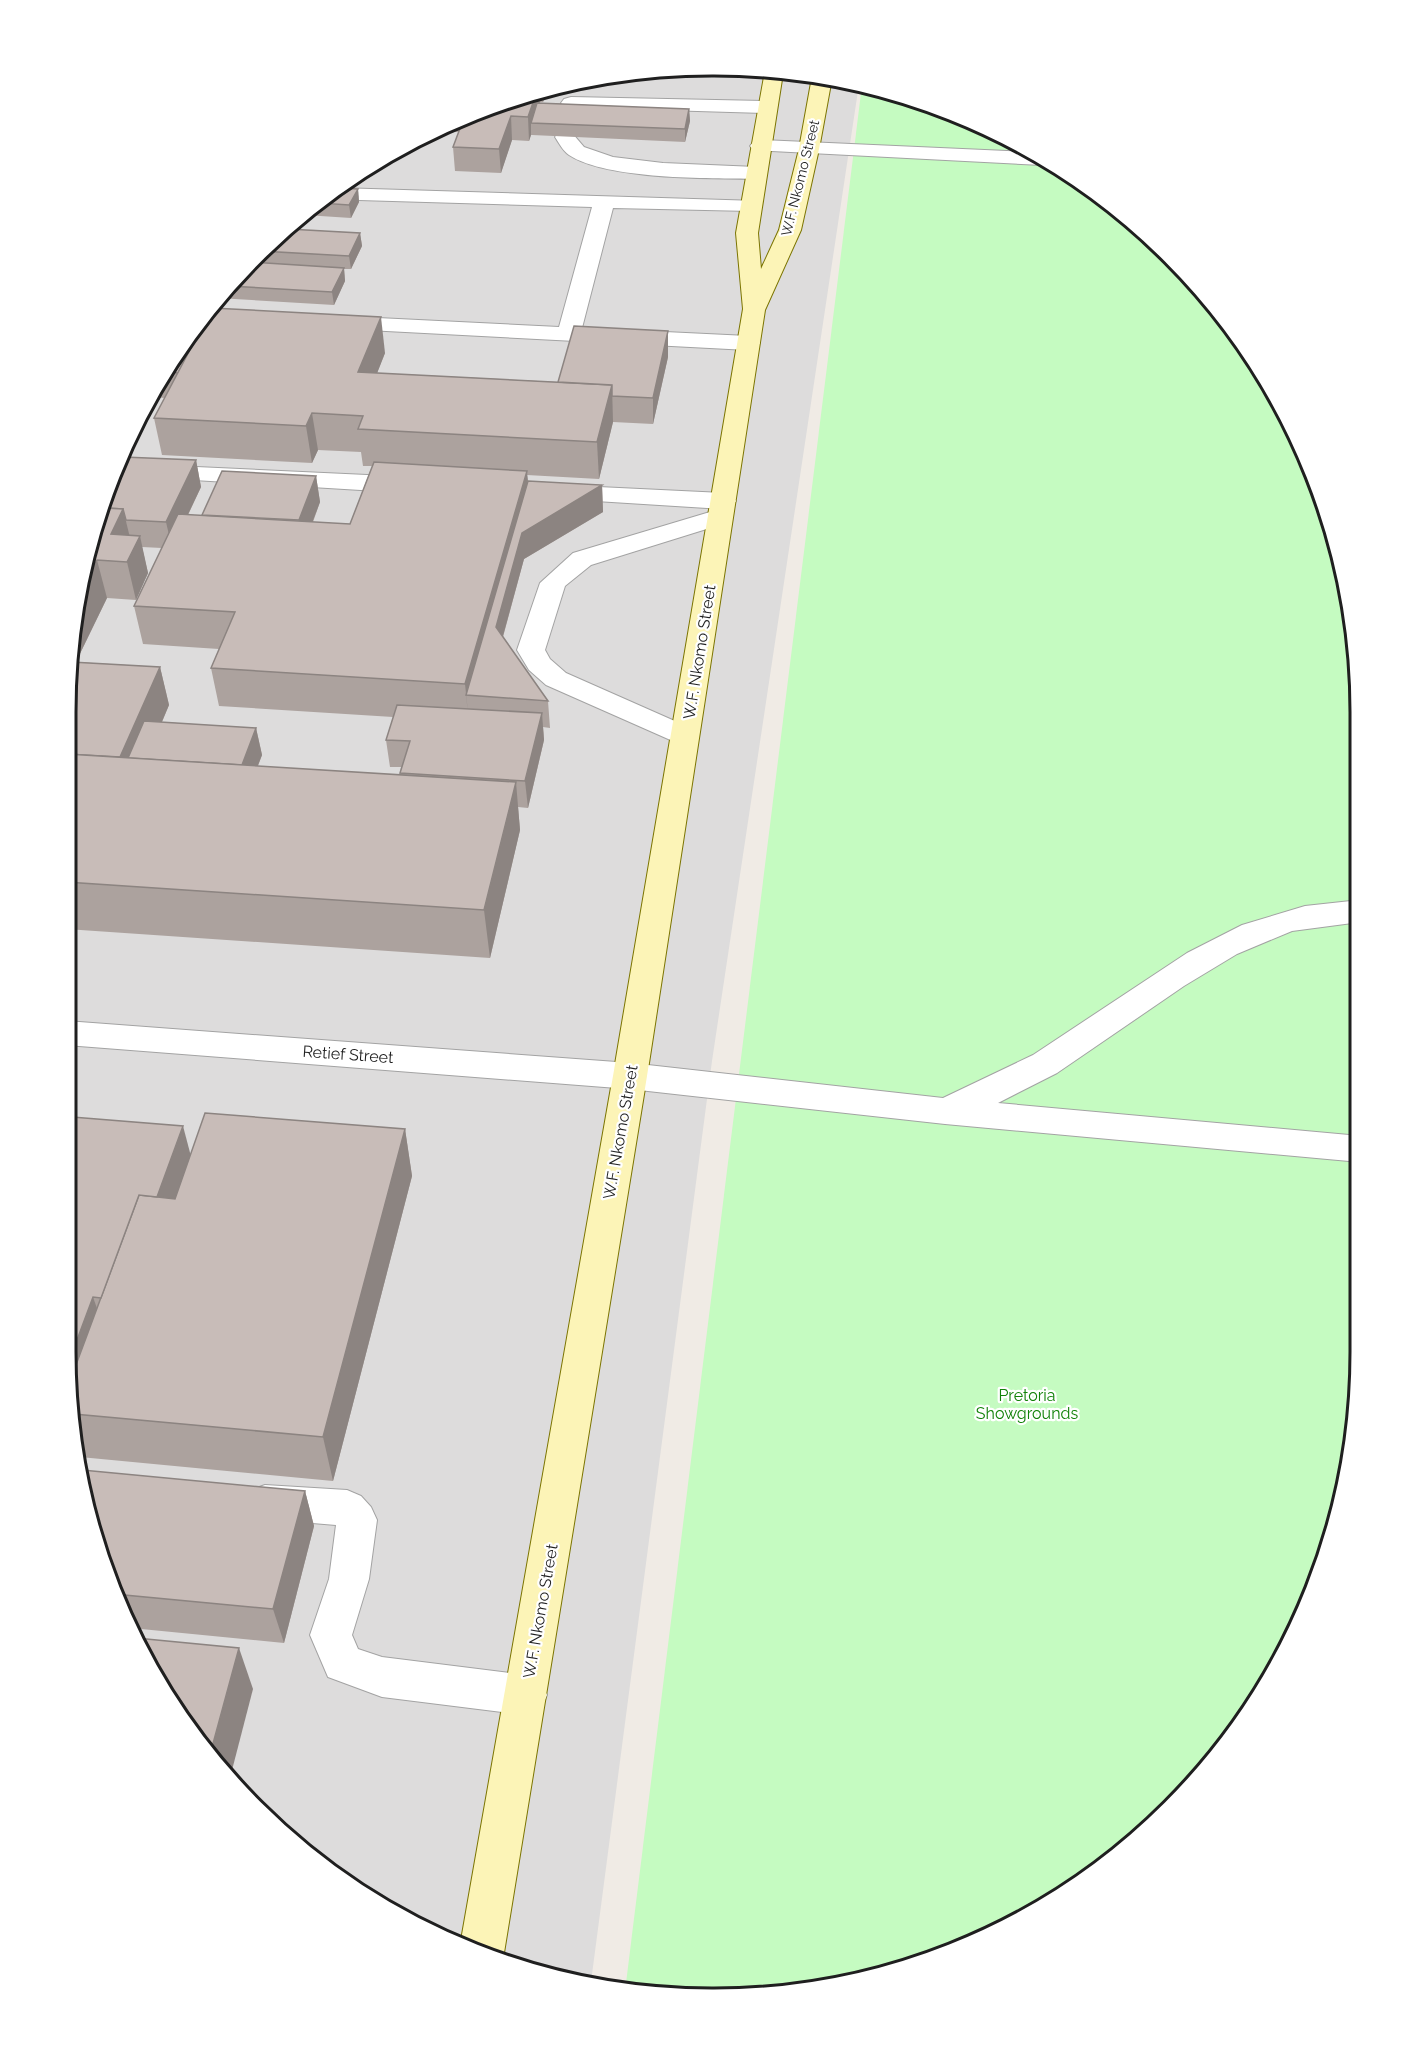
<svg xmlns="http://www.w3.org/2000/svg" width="1426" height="2064" viewBox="0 0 1426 2064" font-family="Raleway,sans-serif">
  <rect width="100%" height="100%" fill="#f0ebe5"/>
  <polygon fill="#dddcdc" points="713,66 840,79 859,84 712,1061 591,1982 465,1949 354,1889 287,1838 175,1710 115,1599 88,1519 66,1351 66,713 78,587 133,427 199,319 256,255 354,175 466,115 587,78"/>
  <polygon fill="#c5fbc1" points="862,85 961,115 1073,175 1171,256 1227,319 1293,427 1348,587 1360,713 1360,1351 1347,1478 1311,1599 1251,1711 1170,1809 1107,1865 999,1931 839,1986 755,1997 629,1993 625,1991"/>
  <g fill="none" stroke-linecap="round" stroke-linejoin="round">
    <g stroke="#a3a3a3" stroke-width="2">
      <g id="service">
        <polygon points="571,97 767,101 774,103 777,107 774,111 767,113 564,107 561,103 564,99"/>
        <path d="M565 131 572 133 584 147 613 157 663 163 756 167 763 169 766 173 763 177 756 179C710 178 607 180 569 155 563 151 559 143 555 137L558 133Z"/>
        <polygon points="760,140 1030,152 1050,163 1042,165 753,150 750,146 753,142"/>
        <polygon points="338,188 758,201 762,205 758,209 751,211 613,208 582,328 748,336 756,338 760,343 756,348 748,350 329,328 326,323 329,318 337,316 559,327 592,207 325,199"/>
        <polygon points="153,465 410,477 419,480 423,485 419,490 410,493 144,477 141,472 144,467"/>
        <polygon points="557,485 723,493 732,496 736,501 732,506 723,509 548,498 544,493 548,488"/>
        <polygon points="720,509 729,512 733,517 729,522 591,565 565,586 545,650 550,659 566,673 695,730 699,736 695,742 685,745 675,742 546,685 529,670 517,650 540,583 573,553"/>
        <polygon points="1360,900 1360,922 1292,931 1237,954 1184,986 1057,1073 998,1103 1360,1136 1360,1162 945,1124 630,1089 618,1085 613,1076 618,1067 630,1063 943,1098 1033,1055 1187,953 1242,925 1305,906"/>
        <polygon points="265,1485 347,1490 361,1496 371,1507 377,1520 369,1579 352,1635 358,1649 382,1657 526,1675 541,1681 547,1695 541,1709 526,1715 382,1697 328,1677 310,1635 329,1579 336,1525 265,1519 251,1514 245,1502 251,1490"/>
      </g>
    </g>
    <g stroke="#a3a3a3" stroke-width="2">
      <polygon id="minor" points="66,1021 630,1063 642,1067 647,1076 642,1085 630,1089 66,1045"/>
    </g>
    <g stroke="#7b7401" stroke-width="2">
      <polygon id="secondary" points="765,71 783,73 758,233 761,269 779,230 799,149 812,77 832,78 819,149 801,230 765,310 647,1076 503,1959 460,1946 613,1076 743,309 736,233"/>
    </g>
    <use href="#service" fill="#fff" fill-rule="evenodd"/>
    <use href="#minor" fill="#fff" fill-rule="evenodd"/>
    <use href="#secondary" fill="#fcf4b7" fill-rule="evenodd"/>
  </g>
  <g fill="#aca29e" fill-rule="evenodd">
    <polygon points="547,90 543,102 540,102 540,103 689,109 690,121 685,142 532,135 531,135 529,141 512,140 501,173 455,171 453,147 459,132 439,131 439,130 466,115"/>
    <polygon points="338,188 358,189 359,202 351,218 305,215"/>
    <polygon points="288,229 360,233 362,246 351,269 344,269 345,281 334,305 218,298 256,255"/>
    <path d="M219 309 385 353 377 373 558 382 668 331V357L653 424 613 422 599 479 527 475 528 481 602 485 603 512 524 559 503 637 548 701 550 728 543 727 544 740 528 808 518 807 520 830 490 958 66 929V713L78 587 123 457 196 460 201 487 188 515 202 516 316 476 320 502 313 522 350 524 372 466H363L361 452 318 450 312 463 162 455 154 418 165 398 151 397 200 319ZM142 547 162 548 134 606 143 644 219 649 211 668 219 706 393 717 386 740 390 767H401L400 775 258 766 262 755 256 728 162 722 169 705 160 667 76 662 107 598 136 600 148 573Z"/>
    <polygon points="405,1129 412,1176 333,1481 80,1457 66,1351 66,1131 191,1154"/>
    <polygon points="305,1491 314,1526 284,1643 131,1628 115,1599 88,1519"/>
  </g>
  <g fill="#8c8481">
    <polygon points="547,90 543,102 542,92"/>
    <polygon points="539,93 540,110 531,123 531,135 529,141 528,117 536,94"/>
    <polygon points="689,109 690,121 685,142 685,129"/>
    <polygon points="511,116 512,140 501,173 499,149"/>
    <polygon points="358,189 359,202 351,218 349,205"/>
    <polygon points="360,233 362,246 351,269 349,256"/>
    <polygon points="344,268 345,281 334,305 332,292"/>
    <polygon points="381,317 385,353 363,409 358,372"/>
    <polygon points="668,331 668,357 653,424 653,398"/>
    <polygon points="612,385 613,422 599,479 597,442"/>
    <polygon points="312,413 318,450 312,463 306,426"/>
    <polygon points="196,460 201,487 172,548 166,522"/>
    <polygon points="527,471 530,508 602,485 603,512 524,559 498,654 466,695 469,722 465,684"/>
    <polygon points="316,476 320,502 303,547 299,520"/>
    <polygon points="123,509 132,546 111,534"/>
    <polygon points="140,536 148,573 136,600 127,562"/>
    <polygon points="97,560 107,598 70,674 77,600"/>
    <polygon points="160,667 169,705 138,778 116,766"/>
    <polygon points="542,713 544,740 528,808 525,781"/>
    <polygon points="256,728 262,755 250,785 241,767"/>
    <polygon points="516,782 520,830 490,958 484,910"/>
    <polygon points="183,1126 193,1164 166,1242 154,1205"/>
    <polygon points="405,1129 412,1176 333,1481 323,1437"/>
    <polygon points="93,1297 106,1334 74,1414 68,1364"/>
    <polygon points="305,1491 314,1526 284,1643 273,1609"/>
    <polygon points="239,1648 253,1689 231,1774 211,1751"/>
  </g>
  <g fill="#c8bcb8" stroke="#8c8481" stroke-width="1.5">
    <polygon points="536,94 528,117 511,116 499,149 453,147 465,115"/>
    <polygon points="537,103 689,109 685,129 531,123"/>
    <polygon points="338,188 358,189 349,205 319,203"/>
    <polygon points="288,229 360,233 349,256 261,251"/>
    <polygon points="250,262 344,268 332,292 229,286"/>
    <polygon points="210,308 219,308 212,308 178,373 167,372 200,319"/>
    <polygon points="212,308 381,317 358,372 612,385 597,442 358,429 363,416 312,413 306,426 154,418"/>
    <polygon points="574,326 668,331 653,398 612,396 612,385 558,382"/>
    <polygon points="123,457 196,460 166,522 126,520 123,509 105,508"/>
    <polygon points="374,462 527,471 465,684 211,668 235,612 134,606 178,514 350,524"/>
    <polygon points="222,471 316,476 299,520 202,515"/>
    <polygon points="528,481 602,485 522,533 496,627 548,701 466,695"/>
    <polygon points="105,508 123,509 111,534 140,536 127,562 97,560 77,600 78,587"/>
    <polygon points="71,662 160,667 120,757 67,754 66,756 66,713"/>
    <polygon points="397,705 542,713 525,781 400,773 410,741 386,740"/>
    <polygon points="144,721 256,728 242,765 128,758"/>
    <polygon points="67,754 516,782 484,910 66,882 66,756"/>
    <polygon points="205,1113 405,1129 323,1437 74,1414 70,1381 139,1195 175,1199"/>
    <polygon points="72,1117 183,1126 157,1197 139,1195 101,1298 93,1297 68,1364 66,1351 66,1131"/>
    <polygon points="82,1470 305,1491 273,1609 114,1594 88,1519"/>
    <polygon points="136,1638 239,1648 211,1751 175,1710"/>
  </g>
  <g text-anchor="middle" stroke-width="4.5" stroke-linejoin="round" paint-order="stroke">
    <g font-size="14" fill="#1f1f1f" stroke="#fff">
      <text transform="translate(800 178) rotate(-76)" y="5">W.F. Nkomo Street</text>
    </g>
    <g font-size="16" fill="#1f1f1f" stroke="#fff">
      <text transform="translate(699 652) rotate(-81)" y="6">W.F. Nkomo Street</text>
      <text transform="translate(348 1054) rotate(4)" y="6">Retief Street</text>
      <text transform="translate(620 1132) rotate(-80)" y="6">W.F. Nkomo Street</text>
      <text transform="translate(540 1611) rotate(-80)" y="6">W.F. Nkomo Street</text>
    </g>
    <g font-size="16" fill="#118208" stroke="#fff">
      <text x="1027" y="1401">Pretoria<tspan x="1027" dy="18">Showgrounds</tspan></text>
    </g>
  </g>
  <path d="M0 0H1426V2064H0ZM712 76H714A636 636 0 0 1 1350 712V1352A636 636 0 0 1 714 1988H712A636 636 0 0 1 76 1352V712A636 636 0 0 1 712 76Z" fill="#fff" fill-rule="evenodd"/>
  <path fill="none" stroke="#1f1f1f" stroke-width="3" d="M712 76H714A636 636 0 0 1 1350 712V1352A636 636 0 0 1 714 1988H712A636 636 0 0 1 76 1352V712A636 636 0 0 1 712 76Z"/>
</svg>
